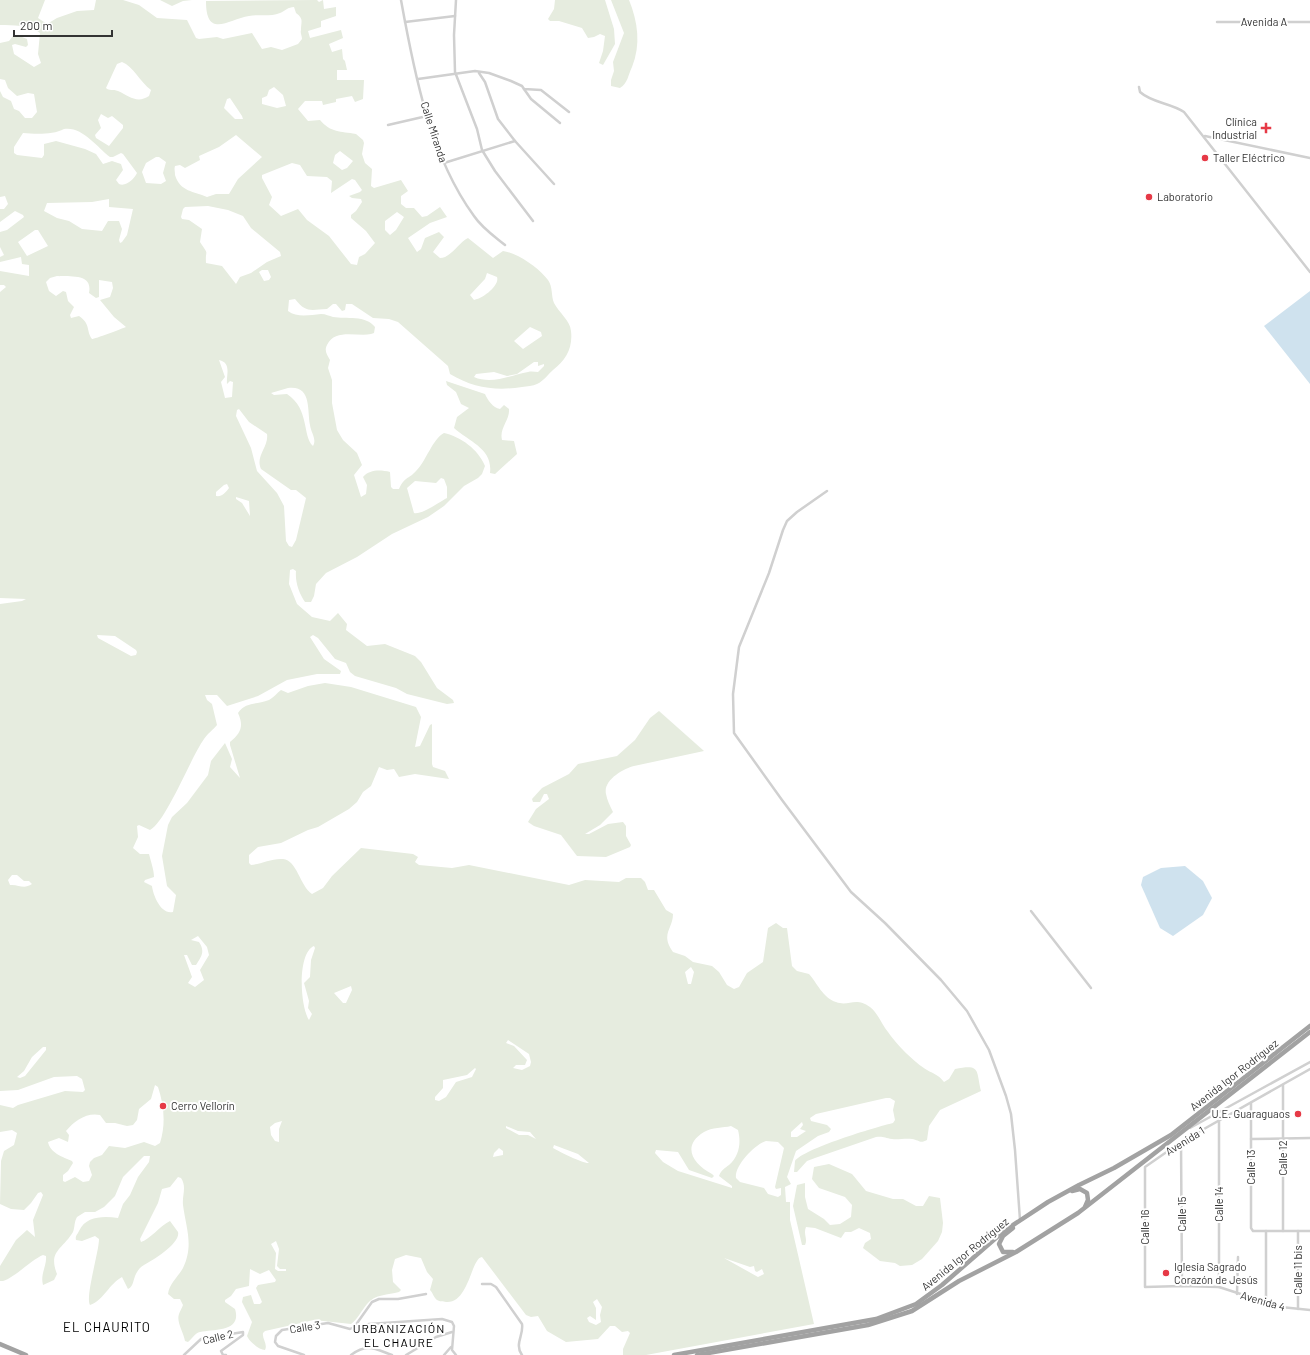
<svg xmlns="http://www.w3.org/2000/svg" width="1310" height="1355" viewBox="0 0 1310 1355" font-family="Barlow,sans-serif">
  <rect width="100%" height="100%" fill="#fff"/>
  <g fill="#e6ecdf" fill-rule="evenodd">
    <path d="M0 0H45L38 18 47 24 57 18 77 11 94 10 96 0H123L139 5 157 18 187 20 196 38 199 39 217 37 223 39 252 33 262 49 271 47 282 50 298 44 302 39C302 36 300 33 301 30 301 21 304 19 296 13L294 7C288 7 285 11 280 13 270 17 259 14 249 16 229 19 206 40 206 1L317 0 319 2 323 0 324 9 336 7V16L321 21V27L308 31 310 38 341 30 343 38 329 44 332 52 342 49 343 59 345 61 347 70H337V80H364L363 99 355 102 352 96 336 99V102L323 105 322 101H305L298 109 308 121 320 120C331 133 340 131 356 134L363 140 364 143 362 154 365 163 372 169 371 186 374 188 401 180 408 191 401 196V204L406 208H414L422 217 427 216 440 207 447 217 430 223 408 238 417 252 421 249 425 238 439 232 444 237 433 252 440 258C451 258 459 242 468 238L493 258 503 251C518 253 539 268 548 280 553 287 551 296 554 303 559 313 570 320 571 331 573 348 566 360 553 370 548 374 544 381 537 384 533 386 527 386 522 387 496 391 473 388 450 374L448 366 398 322 389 319 373 318 352 304H346L345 310 342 311 336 304H333L327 309C310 310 306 313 295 299L289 300 288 311C297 318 310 315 321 314 326 314 329 316 333 317 346 319 366 315 375 327L374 333 371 334C357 337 335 328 327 345 324 351 327 355 330 360L328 368 332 380V403L337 430 343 440 357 453 362 465 354 475 361 497 366 494 367 485 363 477C370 469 381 470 390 472L391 487 393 489H399C405 476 408 480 416 471 425 463 433 438 444 433 461 437 478 449 485 466L482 474 478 478 464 486 444 506 428 517 392 534 357 557 326 573 316 584 314 596 311 602H305C299 593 295 582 296 571L293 569 290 570 289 584 297 604 312 617 330 621 338 613 347 624 346 630 367 646 385 644 415 656 421 662 437 688 453 700 454 703 447 704 407 694 396 688 355 676 350 672 346 663 335 659 318 638 313 635 310 637 324 659 341 671 340 674H317L287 680 258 696 227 706 217 695H205L207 700 212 704 217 725C213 730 208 733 204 739 191 757 166 822 150 830L139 825 137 826 138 837 133 848 140 854H149C151 862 154 870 154 877L145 880 144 882 152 886C153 895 161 915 173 912L176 895 167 886 162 856 168 825 172 817 187 803 208 775 211 761 225 743 232 759 230 767 240 778 230 745V742C241 733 244 726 238 713 246 701 257 705 269 700 273 698 277 693 281 690L288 693 308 686 325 683 351 687 416 707 421 717 415 747 420 746 430 725 432 724V764L433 767 445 771 449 779 415 774 399 777 394 769 387 770 379 767 371 786 363 792 357 802 349 809 318 827 308 830 281 843 258 847 249 855V863L251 865C261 864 272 858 283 859 297 860 300 886 312 894L323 888 332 876 361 848 413 854 418 857 415 862 419 865 452 868 469 865 569 885 585 880 619 882 626 878H641L645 882 648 890H654L666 910 673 914C673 929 660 934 673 952L685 956 693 962 712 966 719 972 727 985 734 989 739 987 747 973 763 962 768 928 776 923 783 928H787L792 966 797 971 809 974C817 983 823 998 836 1002 849 1007 855 996 870 1007 878 1013 882 1025 888 1032 896 1044 915 1063 927 1070 934 1074 939 1075 944 1082L949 1079 955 1069C981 1064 976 1070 981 1091L940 1110 929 1126 927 1140C920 1144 919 1140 912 1139 905 1138 898 1140 892 1139 885 1138 883 1136 876 1137L815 1158 807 1161 797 1172H794L795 1161C803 1149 876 1127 893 1123L895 1120 893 1110 895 1101 890 1098H886L816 1114 810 1118 811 1121 827 1125 831 1129 829 1132 818 1136 796 1151 787 1177 791 1184 785 1187 786 1202H790V1220L814 1324 646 1355H623V1349L630 1333 628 1331 622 1332 615 1326H610L598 1339 566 1342 547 1331 538 1316 531 1317 526 1315 482 1257C471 1258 469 1304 446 1302 443 1301 440 1302 437 1300 434 1298 433 1293 430 1290L433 1279 427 1272 421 1258 406 1255 395 1259 392 1270 393 1282 401 1290 399 1292C388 1295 375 1294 367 1304 361 1311 358 1319 351 1324L314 1320 265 1331 263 1333C262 1339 268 1344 265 1350 259 1350 249 1341 247 1336L252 1322 242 1302 243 1297 251 1295 254 1304H260L262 1302 256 1288 258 1285 275 1282 276 1280 269 1270 260 1274 250 1269 249 1286 236 1289 231 1296 225 1300V1302L235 1309C242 1332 215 1329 200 1332 195 1333 192 1339 188 1342L185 1341C184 1333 176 1322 179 1314 180 1311 182 1308 183 1305L180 1299H174L168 1294C169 1284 178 1277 183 1268 194 1245 186 1228 183 1205 182 1195 187 1187 181 1178L178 1177 170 1187 162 1189 158 1203 140 1239 141 1242C149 1240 160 1226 170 1221L178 1232C181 1243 153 1260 144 1265 131 1273 136 1286 128 1289L122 1277C109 1284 104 1300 90 1305 85 1297 99 1252 99 1239L95 1236 82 1241 76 1240C75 1236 77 1235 79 1231 86 1216 103 1216 118 1218L123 1204 130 1195 138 1177 149 1162 150 1156H144L123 1177 115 1196 104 1207 95 1212H85L77 1217C74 1222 75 1227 73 1232 62 1250 48 1251 57 1274L54 1280 43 1285C40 1274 47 1266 46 1256L43 1255C32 1259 9 1283 0 1281V1266L16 1240 27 1230 35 1237 33 1220 43 1195 41 1192 38 1193 31 1203 24 1210 11 1209 0 1204 1 1161 4 1151 14 1145 17 1133 12 1130 0 1132V1105L13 1108 18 1105 65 1091 83 1092 85 1090 82 1079 77 1076 54 1077 18 1090 0 1091V604L22 601 26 599 0 598V292L6 287 4 285H0V271L29 276V265L22 264 21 257 0 262V257L4 255 0 247V232L7 230 24 217 23 215 15 211 0 222V209H4L8 204 5 196 0 197V91L3 97 11 101 14 109 19 111 25 118H32L37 112 34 94 28 93 17 96 8 88 5 80 0 79V43L9 41 13 36 22 37 27 39 28 45 26 47 15 44 12 45 14 54 34 67 41 63 38 54 40 33C30 25 12 25 0 25ZM122 62C133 66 140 82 151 90L149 96C137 104 129 96 118 91 113 89 109 91 106 88L117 64ZM274 87 283 95 286 106 277 108 262 104V98L267 96 269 90ZM230 98 242 116 243 119H235L224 108 227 99ZM101 114 108 118 112 116 123 125V128L109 146 96 138 95 135 101 128 98 120ZM64 129C82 126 97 147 110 157H113L121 153 123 154 137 173C134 179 126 187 119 184L116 180 123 170 121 164 112 161 103 164 96 154 85 149 56 141 44 144V155L42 158 17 155 14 153V147L23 133C35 134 53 135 64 129ZM236 135 262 157 238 179 229 194H216L207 197C194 191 180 192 175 175 175 171 174 169 175 166L180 165 185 168 200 160 199 156 219 147ZM340 151 353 161 347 168 342 170 333 163 335 155ZM156 157H159L166 162 163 173 166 181 161 184 146 183 142 172 146 163ZM292 163 300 165 307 176 327 177 332 181 331 193 352 179 355 180 362 190 360 192 349 196 352 198 361 199 362 202 356 211 351 215V218L366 231 375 243 365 254 359 257 357 265 351 264 329 236 307 220 298 209 281 216 269 205 272 197 262 178V175ZM109 199V207L133 209 127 235 122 242 120 243 119 240 122 229 119 221H108L102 231 82 229 69 221 57 218 44 211 47 203 92 202ZM208 206 228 210 243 216 251 228 280 252 281 256 267 262 251 273 240 277 236 284 222 266 206 263C205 248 210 257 200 242L202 229 189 220 182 219 181 217 183 209 185 207ZM397 212 404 217 396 230 390 235 385 230V221ZM35 230H38L48 246 27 256 18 242ZM262 270H268L271 277 269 280 264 281 259 272ZM487 273 497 277C500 286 482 299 474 300L470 295 485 279ZM57 276C71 277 93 273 89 293L96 298 99 297V280L112 282 113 288 110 297 100 300 114 317 126 327C121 329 95 339 92 339 86 331 91 324 79 316L71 318 70 315 74 307 68 301 66 292 63 291 56 296 49 291 46 282 50 278ZM530 327 541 332 542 336 523 349 514 341ZM219 360C232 363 226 375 227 384L230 381 233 382 232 397 225 398 221 382 225 377ZM534 362H538V366L544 364V366L538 372C535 372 532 371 528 372 511 375 492 385 474 377L476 374 494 372 507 376 517 374ZM288 388C312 385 307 410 310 425 311 433 317 439 313 446 302 436 310 409 287 394L274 395 271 393ZM239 409 249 422 267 434C269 447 255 456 261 469L291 490H296L306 498 296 540 292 547 289 546 286 541 284 506 277 493 257 471 251 448 236 416 237 410ZM441 478 444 479 447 487V498C439 502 422 515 414 513L407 488 415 481 436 483ZM227 484 229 488C225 493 222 497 216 496V492L224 485ZM236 497 249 501 250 516 242 503 236 499ZM97 635 115 636 136 650 137 652 136 655 131 656 98 638ZM12 875H17L24 881H29L32 884C23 890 19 884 10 885L8 880ZM198 936 207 947 209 955 200 970 204 980 195 987 188 983 192 977 184 955H187L192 965H196C202 956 205 951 199 942L191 940ZM314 946 315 948 311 960 310 977 304 983 309 1001 308 1008 312 1014 309 1020C300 1007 297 953 314 946ZM691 967 694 972 691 984H688L685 972ZM351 986 352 990 346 1003H343L334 993ZM508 1040 529 1054 531 1062 530 1066 522 1070 513 1068 516 1065H525L527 1060 514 1046 506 1043ZM43 1047H46V1050L25 1076 20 1078 17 1077 24 1071 32 1057ZM475 1068 476 1069 472 1077 456 1082 446 1097 439 1101 435 1100V1097L443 1088V1080L467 1075ZM155 1085 158 1087C164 1105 166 1124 160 1143L155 1146 144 1142 125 1148 109 1146 102 1155 94 1158 90 1162 89 1166 92 1175 89 1181 83 1182 75 1177 65 1182 63 1181V1175L68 1171 73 1163 72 1161C63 1157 50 1153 48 1142L59 1138 68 1142 69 1135 66 1131C74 1121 87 1112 100 1115L106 1123H115L127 1126 133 1125 137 1120 139 1109 151 1099ZM282 1121 279 1129V1142L275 1141 271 1135 270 1127 275 1123ZM802 1122 803 1125 800 1129 806 1131 797 1137H791V1132ZM506 1126 518 1131 530 1132 536 1139 528 1135H519L506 1128ZM731 1126 738 1130C741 1142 740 1155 729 1165 725 1168 721 1170 719 1176L732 1186V1188L678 1171 663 1162 655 1153 656 1150 678 1152 689 1170 712 1178 714 1176 712 1174C693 1164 681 1146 704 1132 712 1127 723 1128 731 1126ZM766 1141 778 1142 784 1148 775 1187 776 1189 781 1188V1195L778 1197 768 1194 764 1188 740 1182 736 1178C734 1166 755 1144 766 1141ZM554 1145 578 1154 589 1163C584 1164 560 1152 553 1148ZM499 1148 503 1151V1155L493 1157 494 1153ZM276 1241 279 1249 277 1266 280 1269H286V1271H278L275 1269 276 1253 271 1244ZM724 1258 750 1267 754 1266 755 1271 757 1272 762 1269 764 1274 758 1277ZM597 1299 602 1307 600 1315 601 1322 596 1325 589 1322 587 1318 590 1316 596 1320V1308L593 1302Z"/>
    <polygon points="160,0 192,0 183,1 172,6"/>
    <polygon points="555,0 605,0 614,29 615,44 603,65 599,63 603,51 605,36 600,34 594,37 588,38 582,28 559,21 550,21 548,19 554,9"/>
    <path d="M611 0H629C638 22 641 45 632 67 628 75 628 83 620 88L611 86V80L614 71 613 62 624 33Z"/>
    <path d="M446 381 485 394C487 399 493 408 500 409L504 405 509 409C510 420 499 428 502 440L514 441 517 454 495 474 490 473C493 449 470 442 454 428L457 417 469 408 461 404 456 392 447 385Z"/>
    <path d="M659 711 704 751 634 766C623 769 603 780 606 794 607 800 610 806 613 812L600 825 585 834H589L608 824 623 822 626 826V836L631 845 630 847 606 857 577 856 561 835 534 826 528 822 536 809 549 799 547 794H544L540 802H533L532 799 542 788 569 774 578 764 617 756 635 740 650 718Z"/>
    <path d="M829 1164 852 1174 866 1191 893 1199H903L916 1206H923L929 1196 940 1198 943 1223 942 1232 938 1241 922 1259 912 1265 900 1266 895 1263 880 1261 863 1248 865 1243 871 1239 870 1233 859 1228 851 1232H845L841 1238 815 1228 806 1227C803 1234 808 1239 805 1245H802L793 1206 797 1185 805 1183V1197L808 1209 824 1219 830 1225 840 1224 851 1217 852 1205 845 1197 819 1188 812 1179 814 1167Z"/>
  </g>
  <g fill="#cfe2ee">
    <polygon points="1310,291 1310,384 1264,326"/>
    <polygon points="1185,866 1203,881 1212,898 1203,915 1173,936 1160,928 1141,885 1143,877 1161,868"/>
  </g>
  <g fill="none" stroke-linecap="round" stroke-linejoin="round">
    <g stroke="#d0d0d0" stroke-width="2.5">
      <path d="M401 0C414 72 430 156 474 216 482 228 494 236 505 245"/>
      <polyline points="456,0 454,35 455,72 477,129 482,150 495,171 533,221"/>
      <polyline points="405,22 455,16"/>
      <polyline points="1217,22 1310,22"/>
      <polyline points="479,73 485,82 498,119 515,141 554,184"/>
      <polyline points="418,79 475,71 489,73 511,81 522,86 524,89 541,90 569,112"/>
      <path d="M1139 87 1140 92C1152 103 1171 103 1184 112L1310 272"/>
      <polyline points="524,89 531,99 560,123"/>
      <polyline points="388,125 427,116"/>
      <polyline points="1205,136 1310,158"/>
      <polyline points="444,163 515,141"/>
      <polyline points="827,491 797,512 787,521 783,530 769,573 739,647 733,694 734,733 782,800 851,892 885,923 941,980 967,1011 989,1050 1006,1096 1011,1114 1015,1150 1020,1220"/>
      <polyline points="1031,911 1091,988"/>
      <polyline points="1310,1069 1181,1142 1145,1167 1145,1287 1182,1286 1219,1287 1281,1307 1310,1310"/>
      <polyline points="1283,1085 1283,1231"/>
      <polyline points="1251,1103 1251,1228 1253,1231 1310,1231"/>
      <polyline points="1190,1128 1310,1062"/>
      <polyline points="1251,1139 1310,1138"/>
      <polyline points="1181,1142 1182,1286"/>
      <polyline points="1298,1231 1298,1309"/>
      <path d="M482 1284H491L496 1287 522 1324C524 1335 514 1344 522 1355"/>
      <polyline points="1219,1287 1219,1121"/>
      <polyline points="1237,1294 1238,1257"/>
      <polyline points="1266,1303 1266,1231"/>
      <polyline points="355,1326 372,1302 379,1299 398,1299 426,1294"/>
      <polyline points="184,1355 201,1339 243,1332 243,1335 221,1351 223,1355 226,1355"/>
      <polyline points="304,1355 278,1346 275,1342 276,1336 282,1330 328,1323 350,1329 354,1327 358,1328 369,1324 442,1319 452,1322 454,1326 452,1350 456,1355"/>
      <path d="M351 1355C367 1343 375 1349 392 1355"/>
      <polyline points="406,1355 436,1337 452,1332"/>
      <polyline points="444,1355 451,1347"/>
    </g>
    <g stroke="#a2a2a2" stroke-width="4.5">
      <polyline points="1072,1191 1080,1189 1087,1193 1088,1200 1085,1207"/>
      <polyline points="1013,1252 1003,1252 999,1244 1003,1236 1013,1228"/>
      <polyline points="0,1344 26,1355"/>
      <polyline points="674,1355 876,1319 916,1304 942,1285 1004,1231 1048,1202 1079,1185 1114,1168 1171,1135 1310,1026"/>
      <polyline points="697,1355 868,1325 912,1311 959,1281 1016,1252 1078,1213 1310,1032"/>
    </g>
  </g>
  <g fill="#e63946" stroke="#fff" stroke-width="1.5">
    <path d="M1264 122h4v4h4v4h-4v4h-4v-4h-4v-4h4z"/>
    <circle cx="1205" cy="158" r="4"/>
    <circle cx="1149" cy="197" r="4"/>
    <circle cx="163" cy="1106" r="4"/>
    <circle cx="1298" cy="1114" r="4"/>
    <circle cx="1166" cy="1273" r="4"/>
  </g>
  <g text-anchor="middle" stroke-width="4" stroke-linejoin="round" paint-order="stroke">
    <g font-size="11" fill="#333" stroke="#fff">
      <text x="1264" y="26">Avenida A</text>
      <text transform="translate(434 132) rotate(72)" y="4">Calle Miranda</text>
      <text transform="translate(1234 1075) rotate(-38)" y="4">Avenida Igor Rodríguez</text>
      <text transform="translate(1185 1141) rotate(-32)" y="4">Avenida 1</text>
      <text transform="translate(1283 1158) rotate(-90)" y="4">Calle 12</text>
      <text transform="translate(1251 1167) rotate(-90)" y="4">Calle 13</text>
      <text transform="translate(1219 1204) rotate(-90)" y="4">Calle 14</text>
      <text transform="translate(1182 1214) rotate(-90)" y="4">Calle 15</text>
      <text transform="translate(1145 1227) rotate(-90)" y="4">Calle 16</text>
      <text transform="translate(965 1254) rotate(-39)" y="4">Avenida Igor Rodríguez</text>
      <text transform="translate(1298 1270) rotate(-90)" y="4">Calle 11 bis</text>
      <text transform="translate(1263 1301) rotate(16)" y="4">Avenida 4</text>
      <text transform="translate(305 1327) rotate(-9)" y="4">Calle 3</text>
      <text transform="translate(218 1337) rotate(-13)" y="4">Calle 2</text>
    </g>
    <g font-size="11" fill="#333" stroke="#fff" text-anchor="start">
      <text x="1257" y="126" text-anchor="end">Clínica<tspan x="1257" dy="13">Industrial</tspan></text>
      <text x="1213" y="162">Taller Eléctrico</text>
      <text x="1157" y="201">Laboratorio</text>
      <text x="171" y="1110">Cerro Vellorín</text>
      <text x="1290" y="1118" text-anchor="end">U.E. Guaraguaos</text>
      <text x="1174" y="1271">Iglesia Sagrado<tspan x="1174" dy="13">Corazón de Jesús</tspan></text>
    </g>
    <g font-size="12" letter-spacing="1" fill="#000" stroke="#fff">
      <text x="399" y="1333">URBANIZACIÓN<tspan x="399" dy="14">EL CHAURE</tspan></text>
    </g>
    <g font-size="13" letter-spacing="1" fill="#000" stroke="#fff">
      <text x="107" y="1332">EL CHAURITO</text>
    </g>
  </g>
  <path d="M14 30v6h98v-6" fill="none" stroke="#333333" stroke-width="2"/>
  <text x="20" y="30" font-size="12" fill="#333333" stroke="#ffffff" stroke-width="3" paint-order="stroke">200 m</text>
</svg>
